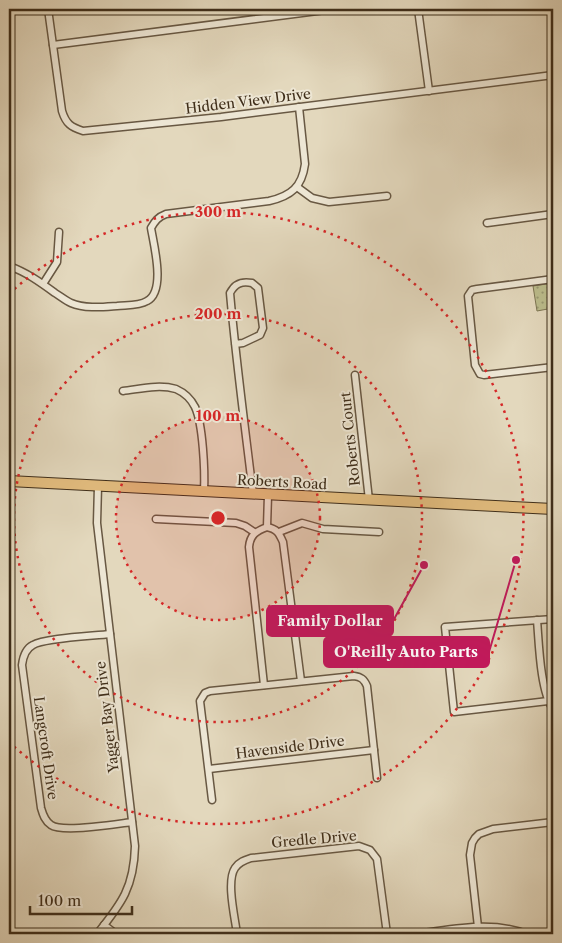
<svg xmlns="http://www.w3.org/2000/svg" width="562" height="943" viewBox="0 0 562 943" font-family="'Libre Caslon Text',serif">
  <defs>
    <pattern id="grass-dots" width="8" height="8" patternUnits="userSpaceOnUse" patternTransform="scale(1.25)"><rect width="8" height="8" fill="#bbbc8c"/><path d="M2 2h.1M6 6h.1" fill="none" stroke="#999972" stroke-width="1.8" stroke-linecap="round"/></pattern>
  </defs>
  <rect width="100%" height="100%" fill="#e3d8bd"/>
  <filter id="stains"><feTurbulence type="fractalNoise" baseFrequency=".004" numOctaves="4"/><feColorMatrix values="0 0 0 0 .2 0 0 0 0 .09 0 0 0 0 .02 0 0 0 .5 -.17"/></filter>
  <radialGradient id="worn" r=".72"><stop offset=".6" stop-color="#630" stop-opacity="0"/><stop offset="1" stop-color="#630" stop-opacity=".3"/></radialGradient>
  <polygon fill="url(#grass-dots)" stroke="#7d7553" points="553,283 553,308 537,311 533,286"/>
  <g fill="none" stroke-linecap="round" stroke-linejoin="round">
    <g stroke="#685843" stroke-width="9">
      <g id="minor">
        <path d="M48 9 62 111C66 124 71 127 83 131L221 117 553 75"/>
        <polyline points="418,9 429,91"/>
        <polyline points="53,45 333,9"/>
        <polyline points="297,187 312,198 329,202 387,196"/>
        <polyline points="487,223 553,214"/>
        <path d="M9 266C26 272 40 282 55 293 60 296 66 301 71 303 85 309 103 307 117 306 127 305 139 306 147 301 166 291 154 246 151 228 155 221 158 217 166 214L269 201C291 196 302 187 305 164L299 107"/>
        <polyline points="553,279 477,289 472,290 468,296 475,365 480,374 484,375 553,367"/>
        <polyline points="43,284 57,262 59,232"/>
        <path d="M235 344 243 343 260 335 263 328 258 288 252 283C242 281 235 283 230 293 236 361 245 427 253 494"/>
        <polyline points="355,375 369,500"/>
        <path d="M123 391C140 389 159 384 176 389 185 393 191 399 195 407 203 424 205 472 204 491"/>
        <polyline points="156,519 236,523 245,526 254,532"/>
        <path d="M267 527C277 529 279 533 283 542L301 681"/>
        <polyline points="279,532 302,523 323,529 379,532"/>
        <path d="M537 620C539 643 540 691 553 709"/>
        <path d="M110 634C94 636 44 638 33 645 25 649 23 657 22 665L41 808C43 815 45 821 51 825 62 833 116 824 132 822"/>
        <path d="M264 685 249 547C250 535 256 531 267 527L268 495"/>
        <polyline points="548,701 454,712 445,627 553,619"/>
        <polyline points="209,769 374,750"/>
        <path d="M212 800 200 701 205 693 210 691 354 676C361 677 364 679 367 686L377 778"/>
        <polyline points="104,925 116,934"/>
        <polyline points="478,927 470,855 472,843 475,838 479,834 493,829 553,822"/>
        <path d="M97 934C122 903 134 887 135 846L97 523 98 486"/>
        <path d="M237 934C235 918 226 881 235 868 239 862 245 860 251 858L359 846 370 850 377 859 387 934"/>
        <path d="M414 934C451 930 491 920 526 934"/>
      </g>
    </g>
    <g stroke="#3f2e1a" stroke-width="12">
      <polyline id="primary" points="9,481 553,509"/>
    </g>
    <use href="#minor" stroke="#ede6d4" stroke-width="6"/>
    <use href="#primary" stroke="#e2bc7e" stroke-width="10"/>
  </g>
  <circle cx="218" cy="518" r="102" fill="#d62828" fill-opacity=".12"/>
  <g fill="none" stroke="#d62828" stroke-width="2.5" stroke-dasharray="2.5 5">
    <circle cx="218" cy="518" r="102"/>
    <circle cx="218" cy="518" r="204"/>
    <path d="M9 294A306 306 0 1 1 9 742"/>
  </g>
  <g text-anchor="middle" stroke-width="4" stroke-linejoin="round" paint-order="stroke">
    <g font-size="14" fill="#3f2e1a" stroke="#ede6d4">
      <text transform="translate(248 101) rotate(-7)" y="5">Hidden View Drive</text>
      <text transform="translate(350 439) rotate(-96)" y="5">Roberts Court</text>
      <text transform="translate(282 482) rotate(3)" y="5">Roberts Road</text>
      <text transform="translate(107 717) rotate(-97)" y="5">Yagger Bay Drive</text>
      <text transform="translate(290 747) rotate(-7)" y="5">Havenside Drive</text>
      <text transform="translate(46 748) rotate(82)" y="5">Langcroft Drive</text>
      <text transform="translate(314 839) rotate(-5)" y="5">Gredle Drive</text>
    </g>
  </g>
  <circle cx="218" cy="518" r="8" fill="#d62828" stroke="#ede6d4" stroke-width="2.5"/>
  <g font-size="15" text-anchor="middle" font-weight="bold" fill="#d62828" stroke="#ede6d4" stroke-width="4" stroke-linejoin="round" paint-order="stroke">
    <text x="218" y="217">300 m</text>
    <text x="218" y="319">200 m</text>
    <text x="218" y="421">100 m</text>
  </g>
  <path fill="none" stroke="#c2185b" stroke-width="2" d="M424 565L393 621M516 560L489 652"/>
  <g fill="#c2185b" stroke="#ede6d4" stroke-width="2">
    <circle cx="424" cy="565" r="5"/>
    <circle cx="516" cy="560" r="5"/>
  </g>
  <g fill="#c2185b" stroke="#c2185b" stroke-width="2">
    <rect x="267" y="606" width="126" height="30" rx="5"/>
    <rect x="324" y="637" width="165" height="30" rx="5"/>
  </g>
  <g font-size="15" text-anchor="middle" font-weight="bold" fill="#fff">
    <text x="330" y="626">Family Dollar</text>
    <text x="406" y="657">O'Reilly Auto Parts</text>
  </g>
  <rect width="562" height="943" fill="none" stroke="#e3d8bd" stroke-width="30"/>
  <rect x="10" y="10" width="542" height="923" fill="none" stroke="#3f2e1a" stroke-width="2.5"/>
  <rect x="15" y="15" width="532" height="913" fill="none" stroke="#3f2e1a"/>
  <path d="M30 906v8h102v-8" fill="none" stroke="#3f2e1a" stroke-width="2.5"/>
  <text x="38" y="906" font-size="15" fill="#3f2e1a" stroke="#ede6d4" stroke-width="4" paint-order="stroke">100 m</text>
  <rect width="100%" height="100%" filter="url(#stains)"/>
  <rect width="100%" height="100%" fill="url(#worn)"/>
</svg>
